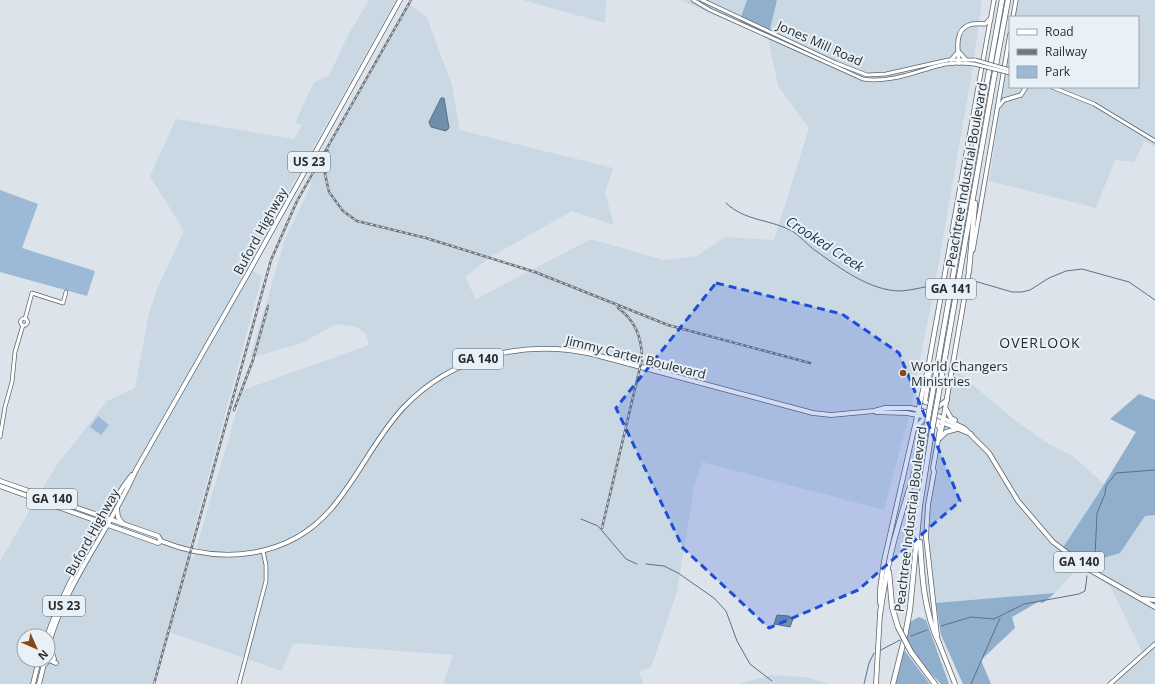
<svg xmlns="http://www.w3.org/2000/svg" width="1155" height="684" viewBox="0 0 1155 684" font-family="'Open Sans',sans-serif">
  <rect width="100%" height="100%" fill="#dce3eb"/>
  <g fill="#cad8e3" fill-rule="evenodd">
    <path d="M369 0H396L246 267 262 276 188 552 193 559 243 390 369 345 366 334 357 327 336 324 302 343 250 358 285 239 312 184 308 181 408 3 427 18 452 85 460 130 613 168 605 193 614 225 572 211 492 256 465 277 476 299 591 239 664 260 697 256 725 237 774 240 809 128 778 86 768 38 777 0H982L972 72 935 284 908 420 884 510 702 462 694 488 677 592 651 667 639 672 644 684H443L453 655 293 643 282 671 169 632 154 684H0V561L56 466 107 401 135 388 149 313 157 289 184 231 150 176 176 119 294 139 302 125 295 123 314 82 329 76 348 35ZM24 636H48V660H24Z"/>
    <polygon points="523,0 606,0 605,23"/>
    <polygon points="680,0 747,0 738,25"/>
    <polygon points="1018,0 1155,0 1155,147 1145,141 1134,162 1115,160 1096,208 989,181 1010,43 1010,87 1138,87 1138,17 1015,17"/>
    <polygon points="953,368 1012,418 1047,443 1074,457 1104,484 1060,552 1080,565 1119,553 1145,516 1155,515 1155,684 1112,684 1144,656 1110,586 1080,565 1055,593 936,603 930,564 929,515"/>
    <polygon points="771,675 805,677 830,684 739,684"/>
  </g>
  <g fill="#9cbad5">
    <polygon points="0,190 38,204 22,248 95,271 87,296 0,272"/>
    <polygon points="98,416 109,425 101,435 90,427"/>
  </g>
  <g fill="#8fafcd">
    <polygon points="747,0 777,0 768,38 738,25"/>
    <polygon points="1139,394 1155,400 1155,515 1145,516 1120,553 1080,565 1060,552 1098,494 1136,432 1110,419"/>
    <polygon points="1055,593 1043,603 1038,602 1012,617 1015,628 981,660 991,684 963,684 941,635 936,603"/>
    <polygon points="919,617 926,620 949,684 941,684 925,667 906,640 910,622"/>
    <polygon points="904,650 930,684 896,684"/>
  </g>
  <g fill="#6f8eaa" stroke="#5a7185">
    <polygon points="441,98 444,98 449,128 446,131 431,127 429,122"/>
    <polygon points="777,615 789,616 793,619 790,627 774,624"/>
  </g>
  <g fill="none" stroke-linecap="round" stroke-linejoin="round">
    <g stroke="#5a7185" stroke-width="1">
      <path d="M726 203C745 221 768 219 790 230 800 235 807 245 816 251 840 268 870 291 901 291 914 290 927 286 941 284"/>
      <polyline points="971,280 1012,292 1022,292 1030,290 1049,278 1066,271 1082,269 1129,282 1155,300"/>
      <polyline points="581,519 598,526 626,559 637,564"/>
      <polyline points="1098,563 1095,556 1097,513 1105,494 1106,486 1116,473 1155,470"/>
      <polyline points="646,564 664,566 678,573 714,598 726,611 737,641 750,664 772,681"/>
      <polyline points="941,626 971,617 994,619 1024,604 1079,594 1085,591 1087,576"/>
      <polyline points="911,636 927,630"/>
      <polyline points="881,650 900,640"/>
      <polyline points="864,684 869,663 874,653"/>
      <polyline points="971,684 1000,618"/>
    </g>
    <g stroke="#5d646a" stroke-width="4.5">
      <g id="tertiary">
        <path d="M693 0 710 10 863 79C889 83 912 73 937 66 949 62 961 63 974 64"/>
        <polyline points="702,0 836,63 867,75 886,74 948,60 975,60"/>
        <polyline points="1052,87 1094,104 1155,141"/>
        <circle cx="24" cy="322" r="3.5"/>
        <polyline points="25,319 32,293 63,303 66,292"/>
        <polyline points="0,437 5,407 12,382 15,352 23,325"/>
        <polyline points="239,684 266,581 266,565 263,551"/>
      </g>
    </g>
    <g stroke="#5d646a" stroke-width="5">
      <g id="secondary">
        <polyline points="1013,17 1016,0"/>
        <polyline points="959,52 966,60"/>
        <polyline points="951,60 958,52"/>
        <path d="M959 63C958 51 954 30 969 25 974 23 979 24 985 24L991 18"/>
        <polyline points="999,106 1004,100 1021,95 1026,87"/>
        <polyline points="952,231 994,0"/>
        <polyline points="973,250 1010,34"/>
        <polyline points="1110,684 1155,644"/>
      </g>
    </g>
    <g stroke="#5d646a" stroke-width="5.5">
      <g id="primary">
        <polyline points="928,368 930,372 925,402 938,407 947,400"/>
        <polyline points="946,409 951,418 955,420"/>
        <polyline points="918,411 936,422 940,429 933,468 934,472 928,505 926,537 937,635"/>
        <polyline points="876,412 907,413 927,417"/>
        <polyline points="933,419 971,434"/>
        <polyline points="915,428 923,420 929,418"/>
        <polyline points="941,432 969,271"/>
        <polyline points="940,438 946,432 957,429"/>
        <polyline points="0,481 158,536 161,541"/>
        <path d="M0 486 158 543 161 541C220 565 288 559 331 509 358 478 375 438 403 408 452 356 524 339 592 354L813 413 831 415 874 411 885 408H911L936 415 964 428 989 453 1018 501 1053 542 1090 570 1155 607"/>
        <polyline points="47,496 56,494 61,501"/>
        <polyline points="117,509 118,517 123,524"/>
        <polyline points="1143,599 1155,600"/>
        <polyline points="880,603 880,589 884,561 928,368 950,245"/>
        <path d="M47 636C66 583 95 535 123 487L132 475"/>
        <polyline points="49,645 54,659"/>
        <path d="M48 647C65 583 110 530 136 470L246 277 400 0"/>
        <polyline points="45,664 49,660 56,663"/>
        <polyline points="33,684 39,660"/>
        <polyline points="39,684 45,660"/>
      </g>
    </g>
    <g stroke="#5d646a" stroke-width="5.5">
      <g id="trunk">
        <polyline points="939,643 955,684"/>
        <polyline points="876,684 880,614"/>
      </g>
    </g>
    <g stroke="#5d646a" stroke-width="6">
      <g id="motorway">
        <polyline points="990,67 1002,0"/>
        <polyline points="995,70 1008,0"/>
        <polyline points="950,245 964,200"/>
        <polyline points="969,271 975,203"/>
        <polyline points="932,396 989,71"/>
        <polyline points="938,397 995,72"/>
        <path d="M920 542C922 576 924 612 939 643"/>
        <polyline points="889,572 892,607 898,627"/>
        <path d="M880 614C884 586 889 557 897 530 906 496 919 464 926 429"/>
        <polyline points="911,652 935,684"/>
        <polyline points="893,684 905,636 910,609 920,505 932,430"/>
      </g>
    </g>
    <use href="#tertiary" stroke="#fff" stroke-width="3"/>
    <use href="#secondary" stroke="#fff" stroke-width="3.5"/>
    <use href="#primary" stroke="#fff" stroke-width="4"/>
    <use href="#trunk" stroke="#fff" stroke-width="4"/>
    <use href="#motorway" stroke="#fff" stroke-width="4.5"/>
    <g stroke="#71767b" stroke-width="2.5">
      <g id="rail">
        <polyline points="328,151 325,174 329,192 343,211 357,221 426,238 535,272 668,325 810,363"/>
        <polyline points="234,410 253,360 268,306"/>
        <path d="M602 528 642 359C642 338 635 320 618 308"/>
        <polyline points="154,684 271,260 297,201 411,0"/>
      </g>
    </g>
    <use href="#rail" stroke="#e9f1f8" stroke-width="1" stroke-dasharray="3" stroke-linecap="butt"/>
    <g stroke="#5d646a" stroke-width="4.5" stroke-linecap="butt">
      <g id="tertiary-bridge">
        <polyline points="975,60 1010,70"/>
        <polyline points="974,64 1010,73"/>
      </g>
    </g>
    <g stroke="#5d646a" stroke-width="6" stroke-linecap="butt">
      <g id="motorway-bridge">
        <polyline points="926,429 932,396"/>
        <polyline points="932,430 938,397"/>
        <polyline points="898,627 911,652"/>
      </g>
    </g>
    <use href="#tertiary-bridge" stroke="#fff" stroke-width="3"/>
    <use href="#motorway-bridge" stroke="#fff" stroke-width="4.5"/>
  </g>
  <path fill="#1d4ed8" fill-opacity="0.2" stroke="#1d4ed8" stroke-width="3" stroke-dasharray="8 5" stroke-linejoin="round" d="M716 283 842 314 899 353 960 501 858 590 769 628 683 548 616 408Z"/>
  <circle fill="#894814" stroke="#e9f1f8" stroke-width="1.5" cx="903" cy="373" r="4"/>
  <g text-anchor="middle" stroke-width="4" stroke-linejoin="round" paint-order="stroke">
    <g fill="#e9f1f8" stroke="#63686c" stroke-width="1">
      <rect x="288" y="152" width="42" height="20" rx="3"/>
      <rect x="926" y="279" width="50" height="20" rx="3"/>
      <rect x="453" y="349" width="50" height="20" rx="3"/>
      <rect x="27" y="489" width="50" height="20" rx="3"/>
      <rect x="1054" y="552" width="50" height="20" rx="3"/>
      <rect x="43" y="596" width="42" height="20" rx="3"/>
    </g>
    <g font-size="12" font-weight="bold" fill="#2a2d30">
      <text x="309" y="166">US 23</text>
      <text x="951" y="293">GA 141</text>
      <text x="478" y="363">GA 140</text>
      <text x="52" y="503">GA 140</text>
      <text x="1079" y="566">GA 140</text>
      <text x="64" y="610">US 23</text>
    </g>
    <g font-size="13" fill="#2a2d30" stroke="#e9f1f8">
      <text transform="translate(820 43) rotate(24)" y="5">Jones Mill Road</text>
      <text transform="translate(966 175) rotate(-80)" y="5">Peachtree Industrial Boulevard</text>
      <text transform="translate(260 231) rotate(-61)" y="5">Buford Highway</text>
      <text transform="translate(636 357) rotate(14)" y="5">Jimmy Carter Boulevard</text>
      <text transform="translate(910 519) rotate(-83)" y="5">Peachtree Industrial Boulevard</text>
      <text transform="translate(92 532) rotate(-61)" y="5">Buford Highway</text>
    </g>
    <g font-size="13" fill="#2a2d30" stroke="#e9f1f8" text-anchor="start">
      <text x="911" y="371">World Changers<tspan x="911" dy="15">Ministries</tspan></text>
    </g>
    <g font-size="14" font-style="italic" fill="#0e3452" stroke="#e9f1f8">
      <text transform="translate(825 244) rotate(33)" y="5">Crooked Creek</text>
    </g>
    <g font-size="14" letter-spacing="1" fill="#2a2d30" stroke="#e9f1f8">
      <text x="1040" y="348">OVERLOOK</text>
    </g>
  </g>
  <rect x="1009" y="16" width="130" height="72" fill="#e9f1f8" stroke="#9da3a8"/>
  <rect x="1017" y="29" width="20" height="6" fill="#ffffff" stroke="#9da3a8"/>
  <text x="1045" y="36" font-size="12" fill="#2a2d30">Road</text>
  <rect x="1017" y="49" width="20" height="6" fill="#71767b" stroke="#9da3a8"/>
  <text x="1045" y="56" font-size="12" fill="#2a2d30">Railway</text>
  <rect x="1017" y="66" width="20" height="12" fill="#9cbad5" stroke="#9da3a8"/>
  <text x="1045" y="76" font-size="12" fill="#2a2d30">Park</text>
  <g transform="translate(36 648) rotate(135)"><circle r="19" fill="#e9f1f8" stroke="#9da3a8"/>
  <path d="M0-3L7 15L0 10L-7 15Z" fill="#894814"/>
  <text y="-6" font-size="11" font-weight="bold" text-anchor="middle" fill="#2a2d30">N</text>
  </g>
</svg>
